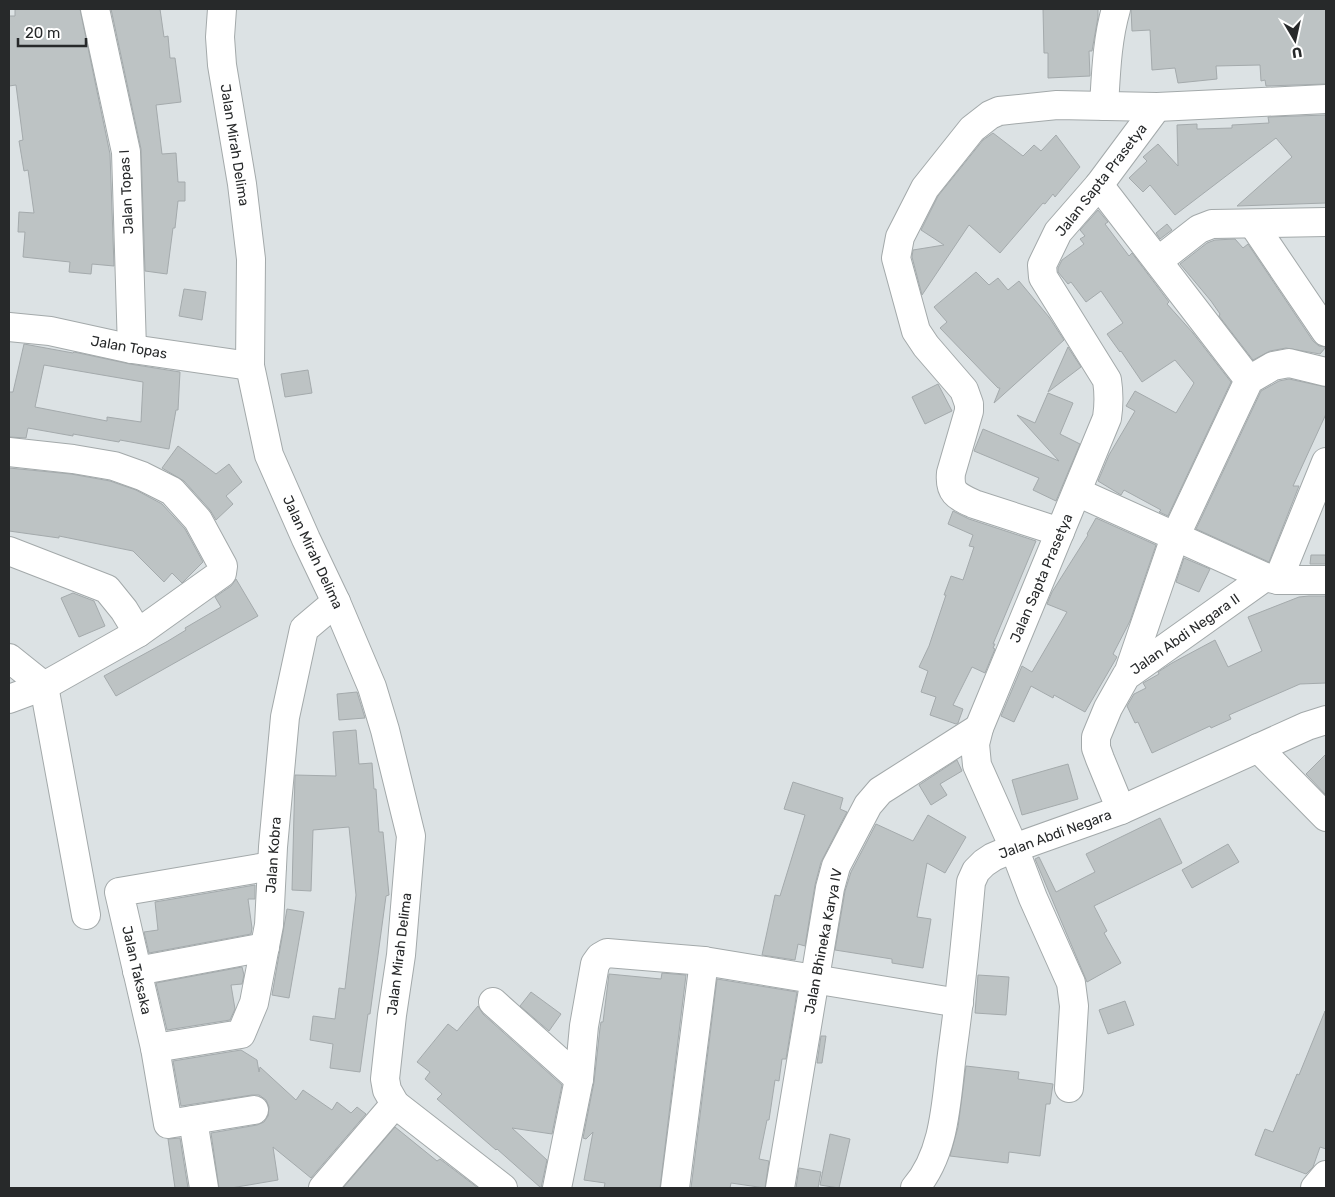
<svg xmlns="http://www.w3.org/2000/svg" width="1335" height="1197" viewBox="0 0 1335 1197" font-family="Rubik,sans-serif">
  <rect width="100%" height="100%" fill="#dce2e4"/>
  <g fill="#bdc3c4" stroke="#a4aaac" fill-rule="evenodd">
    <polygon points="15,9 80,9 110,154 114,266 92,264 91,274 69,272 70,262 23,257 25,232 18,232 19,212 34,213 28,170 24,171 19,141 23,140 16,85 9,86 9,16 15,16"/>
    <polygon points="111,9 160,9 164,37 168,36 170,58 175,58 181,102 156,105 162,154 176,153 178,182 185,182 185,201 178,201 175,228 173,228 167,274 145,271 141,149"/>
    <polygon points="1043,9 1098,9 1098,17 1092,51 1089,51 1090,76 1048,78 1048,53 1044,53"/>
    <polygon points="1131,9 1326,9 1326,84 1266,86 1265,80 1261,81 1260,65 1216,66 1217,79 1178,83 1175,68 1152,70 1150,30 1132,31"/>
    <polygon points="1326,115 1326,203 1237,206 1292,157 1276,138 1175,215 1150,185 1143,192 1129,178 1147,161 1143,157 1158,144 1178,166 1177,125 1197,124 1197,129 1232,128 1232,125 1269,123 1268,117"/>
    <polygon points="993,133 1023,156 1034,145 1041,151 1056,135 1080,167 1055,197 1053,194 1045,204 1043,203 1000,253 969,225 922,295 912,257 913,250 944,245 921,230 938,196 983,140"/>
    <polygon points="1098,210 1108,222 1105,224 1129,256 1132,253 1169,302 1167,304 1193,333 1231,382 1168,516 1159,512 1161,510 1124,490 1121,495 1098,481 1109,455 1135,411 1126,406 1135,391 1176,413 1194,383 1175,360 1142,382 1121,351 1120,352 1107,334 1123,323 1101,291 1086,302 1071,282 1068,284 1058,272 1058,268 1062,260 1084,244 1080,239 1085,236 1080,230"/>
    <polygon points="1167,224 1172,230 1160,239 1156,233"/>
    <polygon points="1235,239 1243,248 1248,244 1313,341 1319,346 1326,347 1320,354 1286,348 1270,351 1253,360 1219,316 1220,314 1211,301 1180,264 1207,243 1215,240"/>
    <polygon points="976,272 989,285 998,278 1008,290 1019,281 1049,317 1064,340 994,403 1000,388 998,388 940,328 947,322 934,307"/>
    <polygon points="184,289 206,292 202,320 179,316"/>
    <path d="M24 344 73 353 74 352 130 364 180 372 178 410H176L169 449 120 440 119 442 73 434V436L28 428 26 438 9 437V392H13ZM44 365 143 382 141 422 107 417V421L35 407Z"/>
    <polygon points="1068,347 1081,367 1048,392"/>
    <polygon points="308,370 312,393 285,397 281,374"/>
    <polygon points="1289,379 1326,387 1326,414 1293,486 1299,486 1269,562 1196,529 1261,391 1279,381"/>
    <polygon points="938,384 952,411 925,424 912,397"/>
    <polygon points="1048,393 1073,403 1060,434 1080,444 1056,501 1033,490 1039,478 974,451 983,429 1059,461 1017,415 1035,423"/>
    <polygon points="178,446 216,474 229,464 242,482 226,496 233,504 216,520 210,510 184,481 162,468"/>
    <polygon points="9,468 71,474 110,481 136,490 162,504 185,529 203,562 182,583 172,573 164,582 133,551 59,536 59,538 9,531"/>
    <polygon points="953,511 969,519 1036,541 993,644 995,644 993,648 995,649 985,673 972,667 953,705 963,709 958,723 956,724 930,715 936,697 921,692 928,671 919,667 929,646 946,595 944,595 951,576 963,580 974,547 969,546 973,535 948,524"/>
    <polygon points="1096,518 1156,545 1130,621 1113,654 1117,657 1085,712 1054,695 1053,698 1031,686 1014,722 1001,716 1022,666 1032,672 1067,612 1047,604 1052,592 1088,535 1087,534"/>
    <polygon points="1311,555 1326,555 1326,564 1310,564"/>
    <polygon points="1184,558 1210,569 1199,592 1176,582"/>
    <polygon points="236,579 258,616 116,696 104,676 168,641 186,630 185,628 221,607 215,597 231,586"/>
    <polygon points="73,593 94,601 105,626 79,637 61,598"/>
    <polygon points="1309,596 1326,596 1326,683 1300,684 1229,715 1231,719 1211,728 1210,726 1152,753 1138,722 1135,723 1127,706 1134,694 1146,688 1143,683 1159,674 1158,672 1172,663 1215,640 1228,667 1262,651 1248,617 1299,597"/>
    <polygon points="357,692 365,718 339,720 337,694"/>
    <polygon points="356,730 359,764 372,763 374,789 376,789 379,832 383,832 389,895 386,896 370,1014 368,1014 360,1072 330,1068 333,1044 310,1040 313,1016 335,1019 339,988 345,989 356,895 349,827 313,830 311,891 292,890 295,775 336,776 333,732"/>
    <polygon points="1326,754 1326,795 1306,774"/>
    <polygon points="957,760 962,771 940,784 947,795 931,805 919,785"/>
    <polygon points="1068,764 1078,799 1022,815 1012,780"/>
    <polygon points="793,782 843,798 840,809 847,812 821,862 815,885 805,946 798,944 795,960 762,955 775,895 780,896 805,815 784,809"/>
    <polygon points="928,815 966,837 945,873 927,863 917,917 931,919 923,968 892,963 892,959 835,950 845,891 851,872 876,824 913,841"/>
    <polygon points="1160,818 1182,863 1094,906 1107,931 1104,933 1121,963 1087,982 1035,859 1039,857 1056,892 1095,872 1086,854"/>
    <polygon points="1228,844 1239,862 1192,888 1182,870"/>
    <polygon points="255,885 255,899 248,899 252,928 251,934 149,953 144,932 158,930 155,902"/>
    <polygon points="287,909 304,912 289,998 272,995"/>
    <polygon points="242,967 244,975 242,984 231,985 235,1009 230,1020 167,1030 156,983"/>
    <polygon points="662,973 686,975 660,1188 604,1188 605,1183 584,1180 593,1132 586,1139 583,1138 594,1082 600,1028 601,1022 603,1022 609,974 661,979"/>
    <polygon points="978,975 1009,977 1006,1015 975,1013"/>
    <polygon points="717,979 797,992 786,1059 782,1059 779,1081 775,1080 769,1120 767,1120 759,1159 769,1161 765,1188 731,1183 730,1188 691,1188"/>
    <polygon points="531,992 561,1014 549,1031 520,1006"/>
    <polygon points="1125,1001 1134,1025 1108,1034 1099,1010"/>
    <polygon points="478,1006 483,1014 562,1085 552,1134 512,1128 547,1160 541,1188 497,1149 496,1150 437,1099 442,1094 425,1079 430,1072 417,1062 448,1024 457,1031"/>
    <polygon points="1325,1011 1326,1149 1320,1147 1313,1167 1306,1174 1255,1155 1265,1129 1273,1132 1297,1074 1299,1075"/>
    <polygon points="821,1036 826,1036 822,1063 817,1063"/>
    <polygon points="241,1050 257,1060 259,1072 260,1067 296,1100 303,1090 332,1110 337,1102 351,1113 357,1107 366,1114 311,1178 273,1147 278,1180 231,1188 219,1188 211,1133 257,1125 264,1122 268,1116 269,1107 266,1100 259,1095 252,1095 181,1106 173,1061"/>
    <polygon points="966,1066 1019,1072 1018,1079 1053,1084 1050,1104 1046,1104 1040,1156 1009,1152 1008,1163 950,1156 958,1127"/>
    <polygon points="395,1127 437,1161 440,1159 478,1188 343,1188"/>
    <polygon points="830,1134 850,1139 839,1188 820,1185"/>
    <polygon points="180,1138 188,1188 175,1188 168,1139"/>
    <polygon points="799,1168 821,1172 818,1188 796,1188"/>
  </g>
  <g fill="none" stroke-linecap="round" stroke-linejoin="round">
    <g stroke="#a3a9aa" stroke-width="30">
      <g id="minor">
        <polyline points="95,9 126,152 132,349"/>
        <polyline points="222,9 220,37 222,65 242,184 251,259 250,366 269,455 306,539 336,602 372,687 385,730 411,836 401,955 392,1015 385,1079 387,1090 395,1104 503,1188"/>
        <path d="M1104 106C1106 73 1107 40 1116 9"/>
        <polyline points="1099,185 1249,380"/>
        <polyline points="1253,224 1326,332"/>
        <polyline points="1158,261 1199,229 1212,224 1326,222"/>
        <polyline points="9,327 50,331 132,349 250,366"/>
        <polyline points="9,452 73,459 114,466 142,476 172,491 198,520 223,566 222,573 138,633 44,686 9,699"/>
        <polyline points="1077,492 1265,577 1278,580 1326,580"/>
        <path d="M1060 532 974 504C957 496 949 493 951 473L969 411V404L964 390 926 346 916 331 896 258 900 237 925 188 972 129 990 115 999 111 1057 105 1157 107 1326 99"/>
        <polyline points="9,551 107,589 124,610 138,633"/>
        <polyline points="1278,580 1326,462"/>
        <polyline points="9,658 44,686 86,915"/>
        <polyline points="1128,674 1175,537 1249,380 1273,366 1289,363 1326,372"/>
        <polyline points="1258,748 1326,817"/>
        <polyline points="1121,810 1100,759 1096,748 1096,737 1108,708 1126,676 1265,577"/>
        <polyline points="137,971 265,947"/>
        <polyline points="493,1002 579,1079"/>
        <polyline points="155,1048 241,1034 254,1003 269,925 273,847 285,717 304,629 336,602"/>
        <path d="M1069 1088 1074 1006 1071 983 1033 898 1014 848 977 765 975 744 979 728 1107 418C1109 405 1109 393 1107 380L1043 277 1042 265 1058 232 1099 185 1157 107"/>
        <polyline points="254,1110 168,1124 155,1048 119,892 272,866"/>
        <polyline points="193,1120 204,1188"/>
        <polyline points="323,1188 395,1104"/>
        <polyline points="557,1188 579,1079 584,1026 595,964 600,957 607,953 704,961 959,1003"/>
        <polyline points="675,1188 704,961"/>
        <polyline points="780,1188 830,888 836,866 868,805 880,791 979,728"/>
        <path d="M915 1188C946 1152 946 1099 952 1054 960 996 966 939 971 882L976 871 984 863 993 857 1014 848 1121 810 1307 726 1326 720"/>
        <polyline points="1315,1188 1326,1175"/>
      </g>
    </g>
    <use href="#minor" stroke="#fff" stroke-width="28"/>
  </g>
  <g text-anchor="middle" stroke-width="4" stroke-linejoin="round" paint-order="stroke">
    <g font-size="14" fill="#27292a" stroke="#fff">
      <text transform="translate(235 145) rotate(81)" y="5">Jalan Mirah Delima</text>
      <text transform="translate(1101 180) rotate(-52)" y="5">Jalan Sapta Prasetya</text>
      <text transform="translate(126 192) rotate(-93)" y="5">Jalan Topas I</text>
      <text transform="translate(129 347) rotate(10)" y="5">Jalan Topas</text>
      <text transform="translate(313 552) rotate(65)" y="5">Jalan Mirah Delima</text>
      <text transform="translate(1041 578) rotate(-67)" y="5">Jalan Sapta Prasetya</text>
      <text transform="translate(1185 634) rotate(-35)" y="5">Jalan Abdi Negara II</text>
      <text transform="translate(1055 834) rotate(-20)" y="5">Jalan Abdi Negara</text>
      <text transform="translate(273 855) rotate(-86)" y="5">Jalan Kobra</text>
      <text transform="translate(823 941) rotate(-79)" y="5">Jalan Bhineka Karya IV</text>
      <text transform="translate(399 954) rotate(-83)" y="5">Jalan Mirah Delima</text>
      <text transform="translate(137 970) rotate(77)" y="5">Jalan Taksaka</text>
    </g>
  </g>
  <rect width="1335" height="1197" fill="none" stroke="#27292a" stroke-width="20"/>
  <g transform="translate(1295 40) rotate(171)" stroke="#ffffff" stroke-width="4" paint-order="stroke">
  <path d="M0-4L9 19L0 12L-9 19Z" fill="#27292a"/>
  <text y="-8" font-size="14" font-weight="bold" text-anchor="middle" fill="#27292a">U</text>
  </g>
  <path d="M18 38v8h68v-8" fill="none" stroke="#27292a" stroke-width="2.5"/>
  <text x="25" y="38" font-size="15" fill="#27292a" stroke="#ffffff" stroke-width="4" paint-order="stroke">20 m</text>
</svg>
